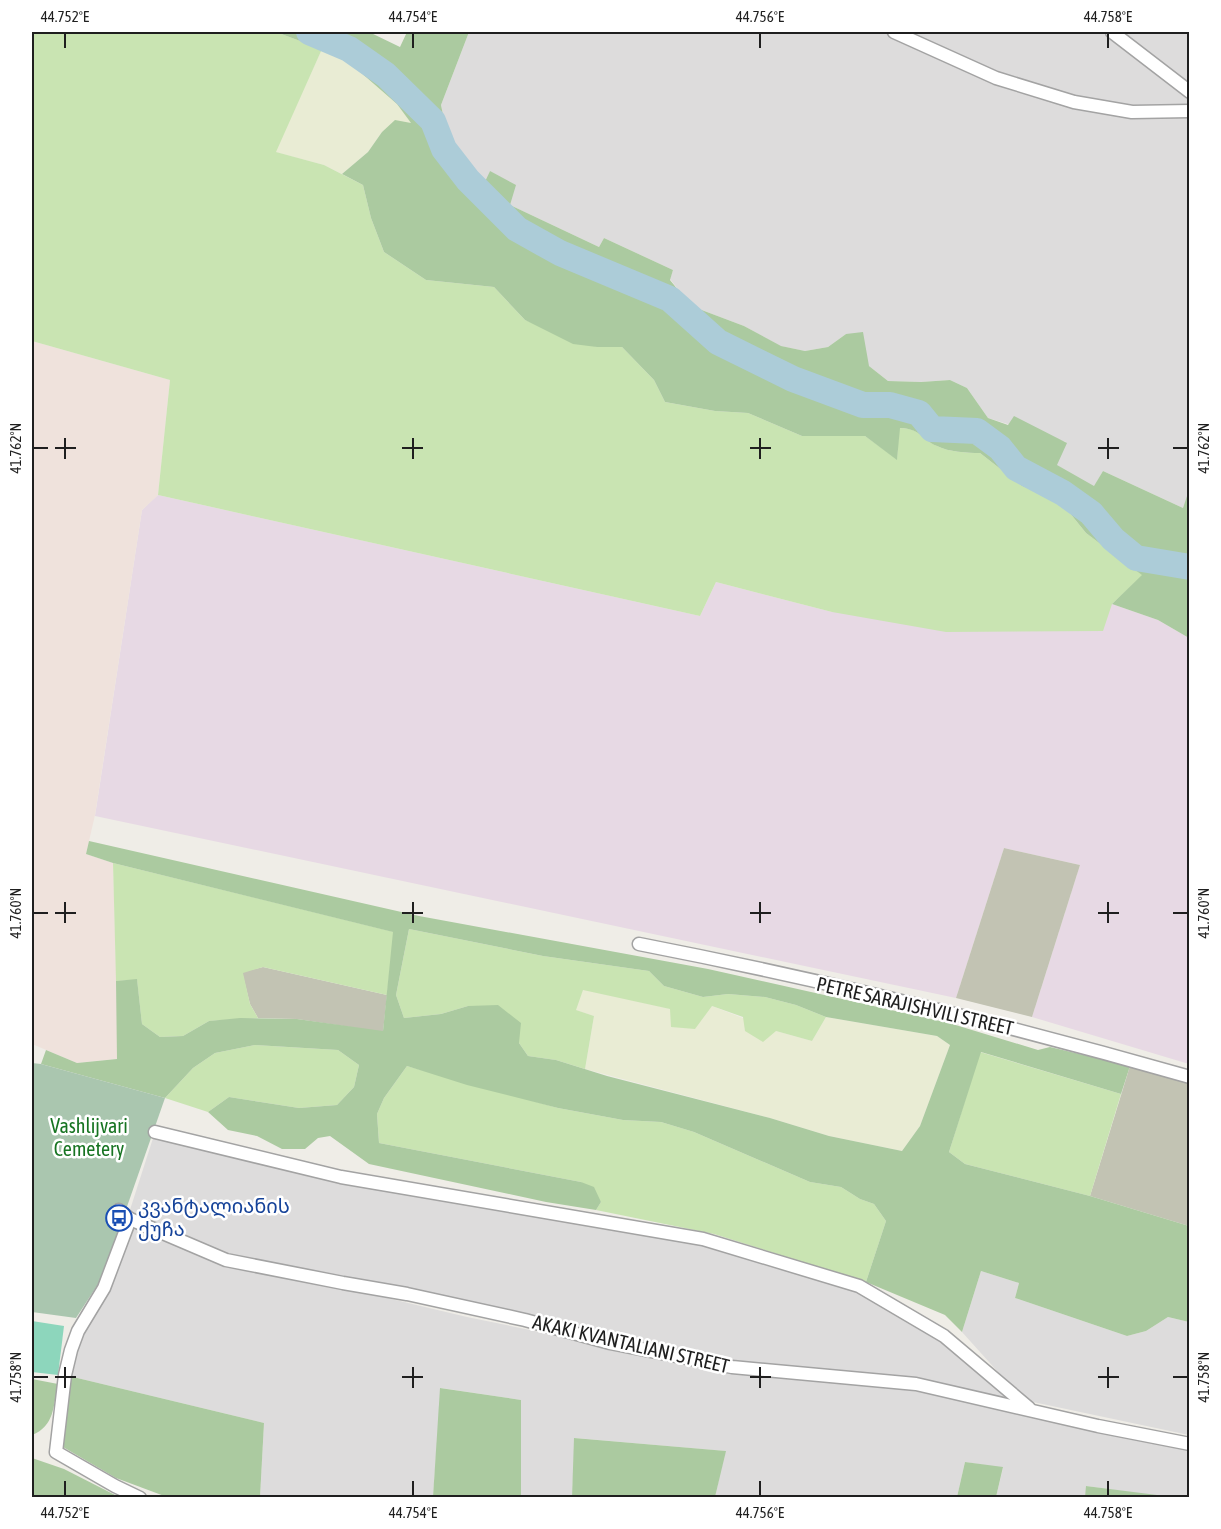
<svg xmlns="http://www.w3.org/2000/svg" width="1221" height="1529" viewBox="0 0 1221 1529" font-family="'Asap Condensed','Noto Sans Georgian',sans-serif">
  <rect width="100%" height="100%" fill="#efede7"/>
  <g fill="#dddcdc">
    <polygon points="469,32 1189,32 1190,490 1183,508 1103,471 1094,487 1056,465 1066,442 988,418 967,388 950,380 921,382 888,381 869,366 846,334 828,347 805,351 780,346 744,326 691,306 670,279 673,270 604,238 599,247 510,205 490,171 484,187 460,160 447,134 441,105"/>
    <polygon points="155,1132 240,1152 703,1239 859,1286 944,1336 1030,1410 916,1384 732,1367 226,1260 128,1216"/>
    <polygon points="133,1224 167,1242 226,1264 345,1288 467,1317 729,1371 818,1377 926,1393 1189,1448 1189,1497 1157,1497 1157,1496 1087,1486 1085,1497 996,1497 1003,1468 965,1462 957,1497 715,1497 725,1451 575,1438 572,1497 521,1497 521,1400 441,1388 433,1497 260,1497 264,1423 69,1376 74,1353"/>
    <polygon points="981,1271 1019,1283 1015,1298 1127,1336 1146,1331 1168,1317 1189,1322 1189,1435 1033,1402 1016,1392 962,1332"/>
  </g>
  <polygon fill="#e7d9e4" points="158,495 700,616 716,582 832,612 1112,604 1158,620 1189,638 1189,1064 1032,1017 1080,865 1004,848 956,998 95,816 142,510"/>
  <polygon fill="#efe2dc" points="32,341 170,380 158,495 142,510 95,815 86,854 113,863 118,1040 117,1059 77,1063 32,1044"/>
  <g fill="#c2c3b3">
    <polygon points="1004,848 1080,865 1032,1017 956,998"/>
    <polygon points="263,967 387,995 383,1032 297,1019 258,1018 250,1004 242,972"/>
    <polygon points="1130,1066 1189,1082 1189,1226 1090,1196"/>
  </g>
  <g fill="#e9ecd4">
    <polygon points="322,49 343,57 367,76 397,104 412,124 382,132 368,152 342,174 324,165 275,152"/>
    <polygon points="583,989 671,1009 671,1026 712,1006 776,1031 812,1041 826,1017 937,1036 950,1045 920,1126 902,1151 829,1136 770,1118 585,1069 594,1016 575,1010"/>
  </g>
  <g fill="#c9e4b2">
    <path d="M32 32H276L322 49 276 152 324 165 363 185 371 218 384 252 426 280 494 287 525 320 597 347H622L654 380 665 402 715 411 748 413 802 436H865L897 459 899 428C923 429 919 438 937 446 949 452 967 453 980 453L1022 486 1044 495 1069 512 1086 533 1143 575 1112 604 1103 631 946 632 832 612 716 582 700 616 158 495 170 380 32 341Z"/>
    <polygon points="113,863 394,932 387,995 263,967 243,973 250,1004 258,1018 209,1021 183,1036 160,1037 142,1024 137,980 116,981"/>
    <polygon points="409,929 543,956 649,971 664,986 703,997 728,994 765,997 796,1005 826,1017 812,1041 776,1031 763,1042 745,1031 743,1017 712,1006 695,1029 671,1027 670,1009 583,990 576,1010 594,1016 585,1069 556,1060 528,1056 519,1043 468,1006 441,1014 404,1018 396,995"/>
    <polygon points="255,1045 338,1050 359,1065 354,1087 337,1105 299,1108 229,1097 208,1112 165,1098 193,1068 215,1053"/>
    <polygon points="980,1052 1121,1094 1090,1196 965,1164 949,1152"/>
    <polygon points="407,1066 558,1108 623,1120 661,1122 694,1132 810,1182 841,1187 860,1199 874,1204 886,1221 866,1282 714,1234 596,1210 601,1202 581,1182 379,1143 377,1114 384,1098"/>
  </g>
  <g fill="#abcaa0" fill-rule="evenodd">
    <path d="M276 32H369L400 47 407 32H469L441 105 447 134 460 160 483 186 490 171 516 185 510 205 599 247 604 238 673 270 670 280 691 306 744 326 781 346 805 351 828 347 846 334 863 332 869 366 888 381 921 382 950 380 967 388 988 418 1008 425 1014 416 1067 443 1057 465 1094 486 1103 471 1183 508 1189 490V638L1158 620 1112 604 1142 575 1086 533 1069 512 1044 495 1022 486 980 453C967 453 949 452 937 446 920 439 922 429 900 428L897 460 865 436H802L748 413 715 411 665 402 654 380 622 347H597L573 344 525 320 494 287 426 280 384 252 371 218 363 185 342 174 368 152 382 132 395 120 411 123 397 104 343 57Z"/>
    <path d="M89 841 419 916 708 969 949 1023 1038 1050 1050 1047 1130 1066 1121 1094 981 1052 949 1152 965 1164 1090 1196 1189 1226V1322L1168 1317 1146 1331 1127 1336 1015 1298 1019 1283 981 1271 962 1332 945 1315 866 1282 886 1221 874 1204 860 1199 841 1187 810 1182 694 1132 661 1122 623 1120 558 1108 467 1085 407 1066 384 1098 377 1114 379 1143 581 1182 594 1187 601 1202 596 1210 546 1202 369 1164 330 1136 318 1138 305 1149H282L257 1136 228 1130 208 1112 229 1097 299 1108 337 1105 354 1087 359 1065 338 1050 255 1045 215 1053 193 1068 165 1098 41 1064 46 1050 77 1063 117 1059 116 981 137 979 142 1024 160 1037 183 1036 209 1021 240 1018 297 1019 383 1031 393 932 113 863 86 854ZM409 929 543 956 649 971 664 986 703 997 728 994 765 997 796 1005 826 1017 937 1036 950 1045 920 1126 902 1151 829 1136 770 1118 607 1076 556 1060 528 1056 519 1043 521 1023 498 1005 468 1006 441 1014 404 1018 396 995Z"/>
    <polygon points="69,1376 264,1423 260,1497 167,1497 116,1478 63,1447"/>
    <path d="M32 1379 58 1384C53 1406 55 1426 32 1435Z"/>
    <polygon points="440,1388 521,1400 521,1497 433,1497"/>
    <polygon points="574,1438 726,1451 715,1497 572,1497"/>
    <polygon points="32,1458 64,1469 119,1497 32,1497"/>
    <polygon points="965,1462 1003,1467 996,1497 957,1497"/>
    <polygon points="1086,1486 1157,1495 1157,1498 1085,1497"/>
  </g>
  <polygon fill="#aac6af" points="32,1063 41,1064 165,1098 102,1278 76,1318 32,1312"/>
  <polygon fill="#8dd6bc" points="32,1321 64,1326 58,1375 32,1372"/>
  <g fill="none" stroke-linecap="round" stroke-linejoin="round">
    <polyline stroke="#acccd8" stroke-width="26" points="309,32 349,49 386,75 433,121 444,149 468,180 517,229 560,253 670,299 718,342 793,379 863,405 890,405 919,413 932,429 977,431 1000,448 1016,468 1063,493 1091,513 1113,539 1136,558 1190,567"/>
    <g stroke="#a3a3a3" stroke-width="15">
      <g id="minor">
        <polyline points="894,32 996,78 1074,102 1132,112 1190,111"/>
        <polyline points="1112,32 1190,92"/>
        <path d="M639 944C824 980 1008 1025 1190 1077"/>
        <polyline points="155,1132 341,1177 703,1239 859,1286 944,1336 1029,1408"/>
        <polyline points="119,1210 130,1219 226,1260 343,1283 407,1294 525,1320 610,1343 732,1367 916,1384 1098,1426 1190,1444"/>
        <polyline points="130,1219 104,1288 78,1331 71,1350 65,1375 56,1452 115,1486 140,1498"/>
      </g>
    </g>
    <use href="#minor" stroke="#fff" stroke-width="12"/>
  </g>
  <path fill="none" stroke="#1f1f1f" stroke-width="2" d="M65 33V48M413 33V48M760 33V48M1108 33V48M65 438V459M413 438V459M760 438V459M1108 438V459M33 448H48M55 448H76M402 448H423M750 448H771M1098 448H1119M1173 448H1188M65 902V923M413 902V923M760 902V923M1108 902V923M33 913H48M55 913H76M402 913H423M750 913H771M1098 913H1119M1173 913H1188M65 1367V1388M413 1367V1388M760 1367V1388M1108 1367V1388M33 1377H48M55 1377H76M402 1377H423M750 1377H771M1098 1377H1119M1173 1377H1188M65 1481V1496M413 1481V1496M760 1481V1496M1108 1481V1496"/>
  <defs>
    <g id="bus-ring" transform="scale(1.35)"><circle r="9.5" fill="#fff" stroke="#1a4fb4" stroke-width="1.5"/><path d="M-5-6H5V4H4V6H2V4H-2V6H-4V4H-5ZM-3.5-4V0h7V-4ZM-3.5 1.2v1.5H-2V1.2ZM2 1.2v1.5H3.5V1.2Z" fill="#1a4fb4"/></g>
  </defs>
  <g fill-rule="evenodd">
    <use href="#bus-ring" x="119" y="1218"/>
  </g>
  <g text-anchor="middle" stroke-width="5" stroke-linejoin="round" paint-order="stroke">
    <g font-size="20" fill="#1f1f1f" stroke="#fff">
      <text transform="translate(915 1006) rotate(13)" y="7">PETRE SARAJISHVILI STREET</text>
      <text transform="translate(631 1344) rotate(13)" y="7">AKAKI KVANTALIANI STREET</text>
    </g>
    <g font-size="20" fill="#177422" stroke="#fff">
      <text x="89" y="1133">Vashlijvari<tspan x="89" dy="23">Cemetery</tspan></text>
    </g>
    <g font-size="20" fill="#164399" stroke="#fff" text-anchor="start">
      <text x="138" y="1213">კვანტალიანის<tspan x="138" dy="23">ქუჩა</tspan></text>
    </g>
  </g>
  <rect width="1221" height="1529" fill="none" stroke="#ffffff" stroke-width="66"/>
  <rect x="33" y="33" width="1155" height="1463" fill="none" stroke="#1f1f1f" stroke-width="2"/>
  <g font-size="15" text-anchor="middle" fill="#1f1f1f">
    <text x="65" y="22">44.752°E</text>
    <text x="413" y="22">44.754°E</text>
    <text x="760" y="22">44.756°E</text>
    <text x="1108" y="22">44.758°E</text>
    <text transform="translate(16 448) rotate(-90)" y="5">41.762°N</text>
    <text transform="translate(1204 448) rotate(-90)" y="5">41.762°N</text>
    <text transform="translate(16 913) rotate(-90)" y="5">41.760°N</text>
    <text transform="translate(1204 913) rotate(-90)" y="5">41.760°N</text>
    <text transform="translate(16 1377) rotate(-90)" y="5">41.758°N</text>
    <text transform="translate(1204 1377) rotate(-90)" y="5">41.758°N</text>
    <text x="65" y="1518">44.752°E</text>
    <text x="413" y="1518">44.754°E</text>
    <text x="760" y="1518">44.756°E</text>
    <text x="1108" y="1518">44.758°E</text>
  </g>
</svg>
